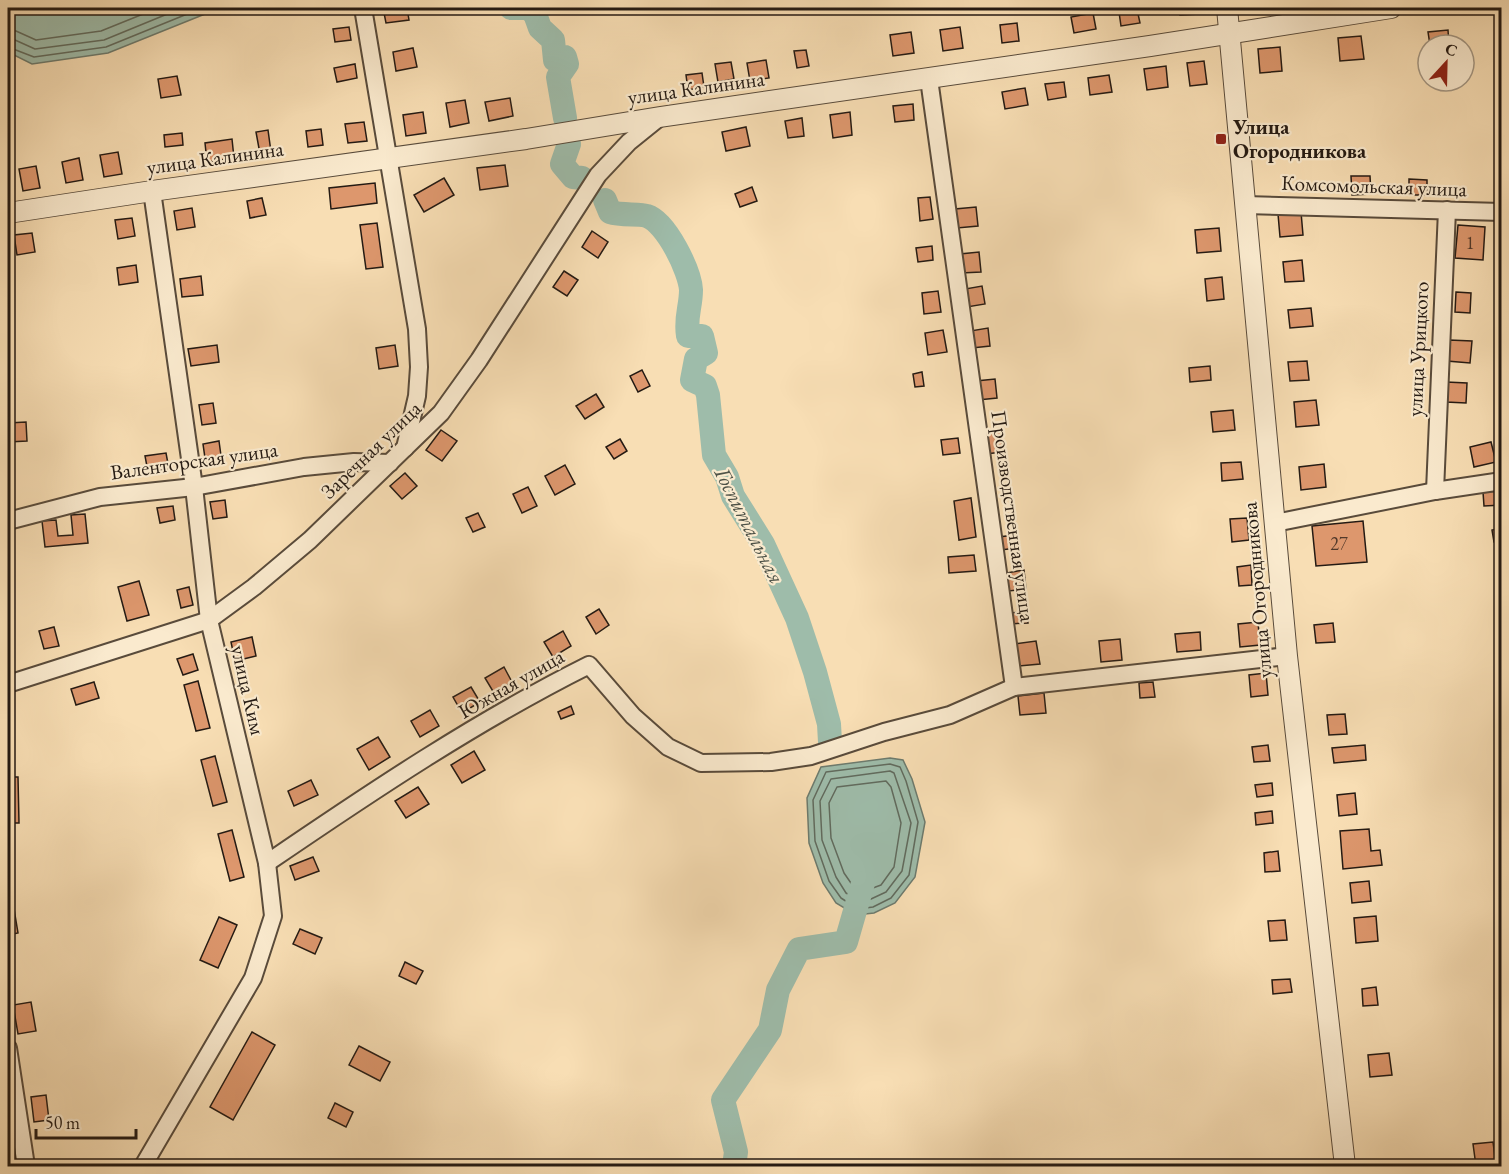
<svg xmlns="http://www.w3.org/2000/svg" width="1509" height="1174" viewBox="0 0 1509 1174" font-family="'EB Garamond',serif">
  <rect width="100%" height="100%" fill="#f8deb4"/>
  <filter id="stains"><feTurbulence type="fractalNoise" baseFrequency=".00333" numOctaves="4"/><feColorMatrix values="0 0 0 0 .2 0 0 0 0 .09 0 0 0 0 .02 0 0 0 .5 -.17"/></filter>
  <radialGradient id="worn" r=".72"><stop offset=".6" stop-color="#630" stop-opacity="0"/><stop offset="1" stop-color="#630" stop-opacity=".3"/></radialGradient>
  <g fill="#9ebcaa" stroke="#6d7b6e" stroke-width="1.5">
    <polygon points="8,8 220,8 108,53 32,64 8,52"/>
    <polygon points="890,758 903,760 912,779 925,822 915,877 895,903 874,913 856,915 836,903 823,883 809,843 807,798 821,767"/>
  </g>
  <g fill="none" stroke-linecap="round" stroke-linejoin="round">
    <g stroke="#616b5e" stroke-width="1.5">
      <polyline points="8,30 16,31 36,40 101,31 158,8"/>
      <polyline points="8,39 15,40 35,49 104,40 182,8"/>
      <polyline points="8,47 34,57 106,47 202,8"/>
      <polygon points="890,764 900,767 906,781 918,822 909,875 891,898 873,907 858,909 841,898 829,881 815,841 813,800 826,772"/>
      <polygon points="890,771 894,773 911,823 902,871 886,892 871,899 860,901 846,893 836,877 822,840 820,801 831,779"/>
      <polygon points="886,781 891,787 901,823 894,867 881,885 862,892 853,886 844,873 831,838 829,803 837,787"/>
    </g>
    <g stroke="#9ebcaa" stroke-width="24">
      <polyline points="511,8 528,8 535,14 540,28 553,40 555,60 565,57 567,64 558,77 565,118"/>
      <polyline points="569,144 562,164 573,177 582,178"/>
      <path d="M605 200 610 212C622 216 639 213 647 216 666 222 690 271 691 290 691 307 685 317 688 336H702L706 353 696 359 692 380 705 386 708 395 714 455 727 477 733 496 763 544 797 618 815 672 829 724 830 742"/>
      <polyline points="734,1166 736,1152 723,1100 770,1030 778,990 799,949 846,942 863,883"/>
    </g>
  </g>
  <g fill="#dd976d" stroke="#241a13" stroke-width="1.5">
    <polygon points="383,8 407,8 409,20 386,23"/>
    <polygon points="1179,8 1199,8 1200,14 1180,15"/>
    <polygon points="1137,9 1140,23 1121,26 1119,12"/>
    <polygon points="1093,13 1096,29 1074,33 1071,17"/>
    <polygon points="1017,23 1019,41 1002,43 1000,25"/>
    <polygon points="349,27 351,40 335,42 333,29"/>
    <polygon points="960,27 963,48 943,51 940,30"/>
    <polygon points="1448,30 1449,45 1430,45 1428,32"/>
    <polygon points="911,32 914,53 893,56 890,35"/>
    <polygon points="1361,36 1364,59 1340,61 1338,38"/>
    <polygon points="1280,47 1282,71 1260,73 1258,49"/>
    <polygon points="413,48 417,67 396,71 393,52"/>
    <polygon points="806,50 809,66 797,68 794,51"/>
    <polygon points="766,60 769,78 750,81 747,63"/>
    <polygon points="1204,61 1207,84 1190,86 1187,63"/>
    <polygon points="731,62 734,79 718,82 715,64"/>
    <polygon points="355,64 357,78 337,82 334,68"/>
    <polygon points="1166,66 1168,87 1147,90 1144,69"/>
    <polygon points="702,73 704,87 688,90 686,75"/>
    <polygon points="1109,75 1112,92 1090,95 1088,78"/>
    <polygon points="177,76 181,95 161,98 158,79"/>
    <polygon points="1064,82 1066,97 1048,100 1045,84"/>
    <polygon points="1025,88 1028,105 1005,109 1002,92"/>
    <polygon points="510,98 513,116 489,121 485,102"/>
    <polygon points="465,100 469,123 450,127 446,103"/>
    <polygon points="913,104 914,120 895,122 893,106"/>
    <polygon points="423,112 426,133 406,136 403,115"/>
    <polygon points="850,112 852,135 833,138 830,115"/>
    <polygon points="802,118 804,136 788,138 785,121"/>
    <polygon points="364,122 367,141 348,143 345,124"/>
    <polygon points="746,127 750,146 726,151 722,132"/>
    <polygon points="321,129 323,145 308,147 306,131"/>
    <polygon points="268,130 271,152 260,154 256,132"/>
    <polygon points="182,133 183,145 165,147 164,135"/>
    <polygon points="232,139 234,158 207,162 205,143"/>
    <polygon points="118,152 122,174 104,177 100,155"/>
    <polygon points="79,158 83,180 66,183 62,162"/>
    <polygon points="505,165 508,186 480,190 477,168"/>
    <polygon points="36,166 40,188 23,191 19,169"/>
    <polygon points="1351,176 1370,176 1371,194 1352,195"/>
    <polygon points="444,178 454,195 424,212 414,195"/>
    <polygon points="1409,179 1427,180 1427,195 1409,195"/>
    <polygon points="375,183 377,203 331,209 329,188"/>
    <polygon points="752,187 757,201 740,207 735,194"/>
    <polygon points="930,197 933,219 920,221 918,198"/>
    <polygon points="262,198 266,215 250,218 247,201"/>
    <polygon points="976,207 978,226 957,228 955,209"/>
    <polygon points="192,208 195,227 177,230 174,211"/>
    <polygon points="1301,212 1303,235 1280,237 1278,214"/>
    <polygon points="132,218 135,236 118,239 115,220"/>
    <polygon points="377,223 383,267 366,269 360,225"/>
    <polygon points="1458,225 1485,227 1483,260 1455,258"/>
    <polygon points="1219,228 1221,251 1197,253 1195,230"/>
    <polygon points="592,231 608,242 598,258 582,247"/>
    <polygon points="32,233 35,252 17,255 14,235"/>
    <polygon points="932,246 933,260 918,262 916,248"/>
    <polygon points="979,252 981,272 961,273 960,254"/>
    <polygon points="1302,260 1304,281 1285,282 1283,262"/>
    <polygon points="136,265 138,282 119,285 117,268"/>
    <polygon points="564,271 578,280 567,296 553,287"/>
    <polygon points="201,276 203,295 182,297 180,279"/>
    <polygon points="1222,277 1224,299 1207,301 1205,279"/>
    <polygon points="982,286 985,304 967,307 965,289"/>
    <polygon points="938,291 941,312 924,314 922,293"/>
    <polygon points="1456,292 1471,293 1470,313 1455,312"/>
    <polygon points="1311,308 1313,326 1290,328 1288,310"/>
    <polygon points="988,328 990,346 972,348 970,331"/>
    <polygon points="943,330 947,352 928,355 925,333"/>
    <polygon points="1449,340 1472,341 1470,363 1447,361"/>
    <polygon points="217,345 219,362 191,366 188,349"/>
    <polygon points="395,345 398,366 379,369 376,348"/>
    <polygon points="1307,361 1309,380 1290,381 1288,362"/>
    <polygon points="1210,366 1211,380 1190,382 1189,368"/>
    <polygon points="642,370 650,386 638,392 630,376"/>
    <polygon points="922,372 924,386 915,387 913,374"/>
    <polygon points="995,379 997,398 978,400 976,381"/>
    <polygon points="1446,382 1467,383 1466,403 1446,402"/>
    <polygon points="596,394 604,407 585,419 576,406"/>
    <polygon points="1316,400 1319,425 1296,427 1294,402"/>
    <polygon points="213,403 216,423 202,425 199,405"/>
    <polygon points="1233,410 1235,430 1213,432 1211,412"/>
    <polygon points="26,422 27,441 8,442 8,423"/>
    <polygon points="441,430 457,441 442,461 426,450"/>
    <polygon points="1001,431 1003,452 985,454 982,434"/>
    <polygon points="958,438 960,453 943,455 941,440"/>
    <polygon points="620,439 627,451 614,459 606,447"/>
    <polygon points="219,441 222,463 206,465 203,444"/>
    <polygon points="1491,442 1496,462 1474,467 1470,447"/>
    <polygon points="166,453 169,469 148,472 145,456"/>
    <polygon points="1241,462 1243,479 1222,481 1221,463"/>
    <polygon points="1324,464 1326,487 1301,490 1299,467"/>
    <polygon points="565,465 575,484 555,495 545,476"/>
    <polygon points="405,473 417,486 402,499 390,486"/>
    <polygon points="528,487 537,506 522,513 513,494"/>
    <polygon points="1502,491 1502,505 1484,506 1483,492"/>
    <polygon points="971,498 976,537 959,540 954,501"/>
    <polygon points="225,500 227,517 213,519 210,502"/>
    <polygon points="173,506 175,520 160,523 157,508"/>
    <polygon points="478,513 485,527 473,532 466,518"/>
    <polygon points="85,514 88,543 45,547 42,521 56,520 58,536 73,535 71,515"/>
    <polygon points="1247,518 1249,540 1232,542 1230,519"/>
    <polygon points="1363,521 1367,562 1316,566 1312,526"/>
    <polygon points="1502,528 1502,541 1494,542 1492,530"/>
    <polygon points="1014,535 1016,548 1001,550 999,537"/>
    <polygon points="974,555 976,571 949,573 948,557"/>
    <polygon points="1251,565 1252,585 1239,586 1237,567"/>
    <polygon points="1024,570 1026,589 1008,591 1006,573"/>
    <polygon points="139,581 149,615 127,621 118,587"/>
    <polygon points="189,587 193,605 181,608 177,590"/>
    <polygon points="599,609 609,625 596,634 586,617"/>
    <polygon points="1027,612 1028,623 1007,624 1006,613"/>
    <polygon points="1258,622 1260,645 1240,647 1238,624"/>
    <polygon points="1333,623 1335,642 1316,643 1314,625"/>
    <polygon points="54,627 59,646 44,649 39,631"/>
    <polygon points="563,631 571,646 553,657 544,642"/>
    <polygon points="1200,632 1201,650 1177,652 1175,634"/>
    <polygon points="252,637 256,656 235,661 231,642"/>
    <polygon points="1120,639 1122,660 1101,662 1099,641"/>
    <polygon points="1036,641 1040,664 1019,666 1015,644"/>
    <polygon points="193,654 198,670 183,675 177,659"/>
    <polygon points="504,667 512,682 494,693 485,678"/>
    <polygon points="1266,673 1268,695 1251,697 1249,675"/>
    <polygon points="198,681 210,728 196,731 184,685"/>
    <polygon points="94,682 99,698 76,705 71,689"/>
    <polygon points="1153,682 1155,697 1140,698 1139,683"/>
    <polygon points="471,687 480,702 462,713 453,697"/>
    <polygon points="1044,693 1046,713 1020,715 1018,696"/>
    <polygon points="571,706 574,714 561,719 558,712"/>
    <polygon points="430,710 439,726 420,737 411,721"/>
    <polygon points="1345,714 1347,734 1329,735 1327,715"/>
    <polygon points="378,737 390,757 369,770 357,749"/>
    <polygon points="1268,745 1270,761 1254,762 1252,747"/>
    <polygon points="1365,745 1366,760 1334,763 1332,748"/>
    <polygon points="474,751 485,770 462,783 451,765"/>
    <polygon points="215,756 227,802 213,806 201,760"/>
    <polygon points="8,777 18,777 19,823 8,823"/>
    <polygon points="311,780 318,795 294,806 288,791"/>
    <polygon points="1272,783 1273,795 1257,797 1255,785"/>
    <polygon points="418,787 429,804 406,818 395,801"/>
    <polygon points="1355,793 1357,814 1339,816 1337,795"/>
    <polygon points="1272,811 1273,823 1256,825 1255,813"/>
    <polygon points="1369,829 1371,851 1380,850 1382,865 1343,869 1340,831"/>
    <polygon points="232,830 244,877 230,881 218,834"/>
    <polygon points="1278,851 1280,871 1265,872 1264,853"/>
    <polygon points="313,857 319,871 295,880 290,866"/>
    <polygon points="1369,881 1371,901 1352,903 1350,883"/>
    <polygon points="8,903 13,903 18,933 8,935"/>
    <polygon points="1376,916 1378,941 1356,943 1354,918"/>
    <polygon points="219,917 237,925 218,968 200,960"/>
    <polygon points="1285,920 1287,940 1270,941 1268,921"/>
    <polygon points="300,929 322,938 315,954 293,944"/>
    <polygon points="405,962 423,971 416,984 399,976"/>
    <polygon points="1290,979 1292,992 1273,994 1272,980"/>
    <polygon points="1376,987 1378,1005 1363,1006 1362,989"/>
    <polygon points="31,1002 36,1031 18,1034 13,1005"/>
    <polygon points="252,1032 275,1045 233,1120 210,1107"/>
    <polygon points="359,1046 390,1062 380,1081 349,1065"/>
    <polygon points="1389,1053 1392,1075 1370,1077 1368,1055"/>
    <polygon points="46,1095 49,1120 34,1122 31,1097"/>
    <polygon points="335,1103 353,1112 346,1127 328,1118"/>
    <polygon points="1493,1142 1496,1165 1476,1166 1473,1144"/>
  </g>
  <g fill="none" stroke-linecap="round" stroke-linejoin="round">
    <g stroke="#594b3b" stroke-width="20">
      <g id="minor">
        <polyline points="363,8 417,329 419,367 417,396 405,448"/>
        <polyline points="929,79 1014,687 1287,656"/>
        <polyline points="1245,205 1502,212"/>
        <polyline points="1435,491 1447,210"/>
        <polyline points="8,521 100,497 194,487 304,467 354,462 390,463"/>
        <polyline points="1275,523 1435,491 1502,481"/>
        <polyline points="8,684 209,620 254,587 310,540 441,413 479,360 598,175 629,142 660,117"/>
        <path d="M267 863C371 792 477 721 589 665L633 716 668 747 701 763 771 762 811 756 884 732 950 715 1014 687"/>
        <polyline points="8,1048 26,1166"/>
        <polyline points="143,1166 253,978 273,916 267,863 209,620 194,487 152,191"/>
      </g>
    </g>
    <g stroke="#594b3b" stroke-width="22">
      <g id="tertiary">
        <polyline points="1227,8 1287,656 1345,1166"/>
        <polyline points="8,213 152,191 526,139 660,117 1150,46 1391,8"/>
      </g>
    </g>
    <use href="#minor" stroke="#faeace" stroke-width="16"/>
    <use href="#tertiary" stroke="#faeace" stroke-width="20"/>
  </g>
  <rect fill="#8f2418" stroke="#faeace" stroke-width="2" x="1215" y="133" width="12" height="12" rx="3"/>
  <g text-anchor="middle" stroke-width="4.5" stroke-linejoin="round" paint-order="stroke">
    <g font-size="18" fill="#52392a">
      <text x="1470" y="249">1</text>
      <text x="1339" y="550">27</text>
    </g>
    <g font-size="21" fill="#241a13" stroke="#faeace">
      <text transform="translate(696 88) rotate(-8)" y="7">улица Калинина</text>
      <text transform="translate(215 158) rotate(-8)" y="7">улица Калинина</text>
      <text transform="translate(1374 186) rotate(2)" y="7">Комсомольская улица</text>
      <text transform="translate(1418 349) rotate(-87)" y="7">улица Урицкого</text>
      <text transform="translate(371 450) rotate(-44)" y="7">Заречная улица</text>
      <text transform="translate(194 461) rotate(-8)" y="7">Валенторская улица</text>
      <text transform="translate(1013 516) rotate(82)" y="7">Производственная улица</text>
      <text transform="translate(1257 590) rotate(-95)" y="7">улица Огородникова</text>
      <text transform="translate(511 684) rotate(-30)" y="7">Южная улица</text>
      <text transform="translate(248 690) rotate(77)" y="7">улица Ким</text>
    </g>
    <g font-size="21" font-weight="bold" fill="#241a13" stroke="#faeace" text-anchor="start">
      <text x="1233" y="134">Улица<tspan x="1233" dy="24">Огородникова</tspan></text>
    </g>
    <g font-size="22" font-style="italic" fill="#4f5348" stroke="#faeace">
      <text transform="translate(750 525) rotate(63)" y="8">Госпитальная</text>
    </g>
  </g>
  <rect width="1509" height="1174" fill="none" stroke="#f8deb4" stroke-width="30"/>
  <rect x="9" y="9" width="1491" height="1156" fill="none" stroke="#241a13" stroke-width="3"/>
  <rect x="15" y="15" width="1479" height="1144" fill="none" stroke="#241a13" stroke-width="1.5"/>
  <g transform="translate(1446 63) rotate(22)"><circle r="28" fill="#faeace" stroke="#a49783" stroke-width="1.5"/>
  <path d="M0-4.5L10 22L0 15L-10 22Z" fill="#8f2418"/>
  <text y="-9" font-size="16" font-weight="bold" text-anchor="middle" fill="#241a13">С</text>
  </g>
  <path d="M36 1129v9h100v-9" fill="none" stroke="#241a13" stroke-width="3"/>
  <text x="45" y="1129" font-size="18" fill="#241a13" stroke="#faeace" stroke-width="4.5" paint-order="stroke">50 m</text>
  <rect width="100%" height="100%" filter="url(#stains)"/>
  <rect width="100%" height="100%" fill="url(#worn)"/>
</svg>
